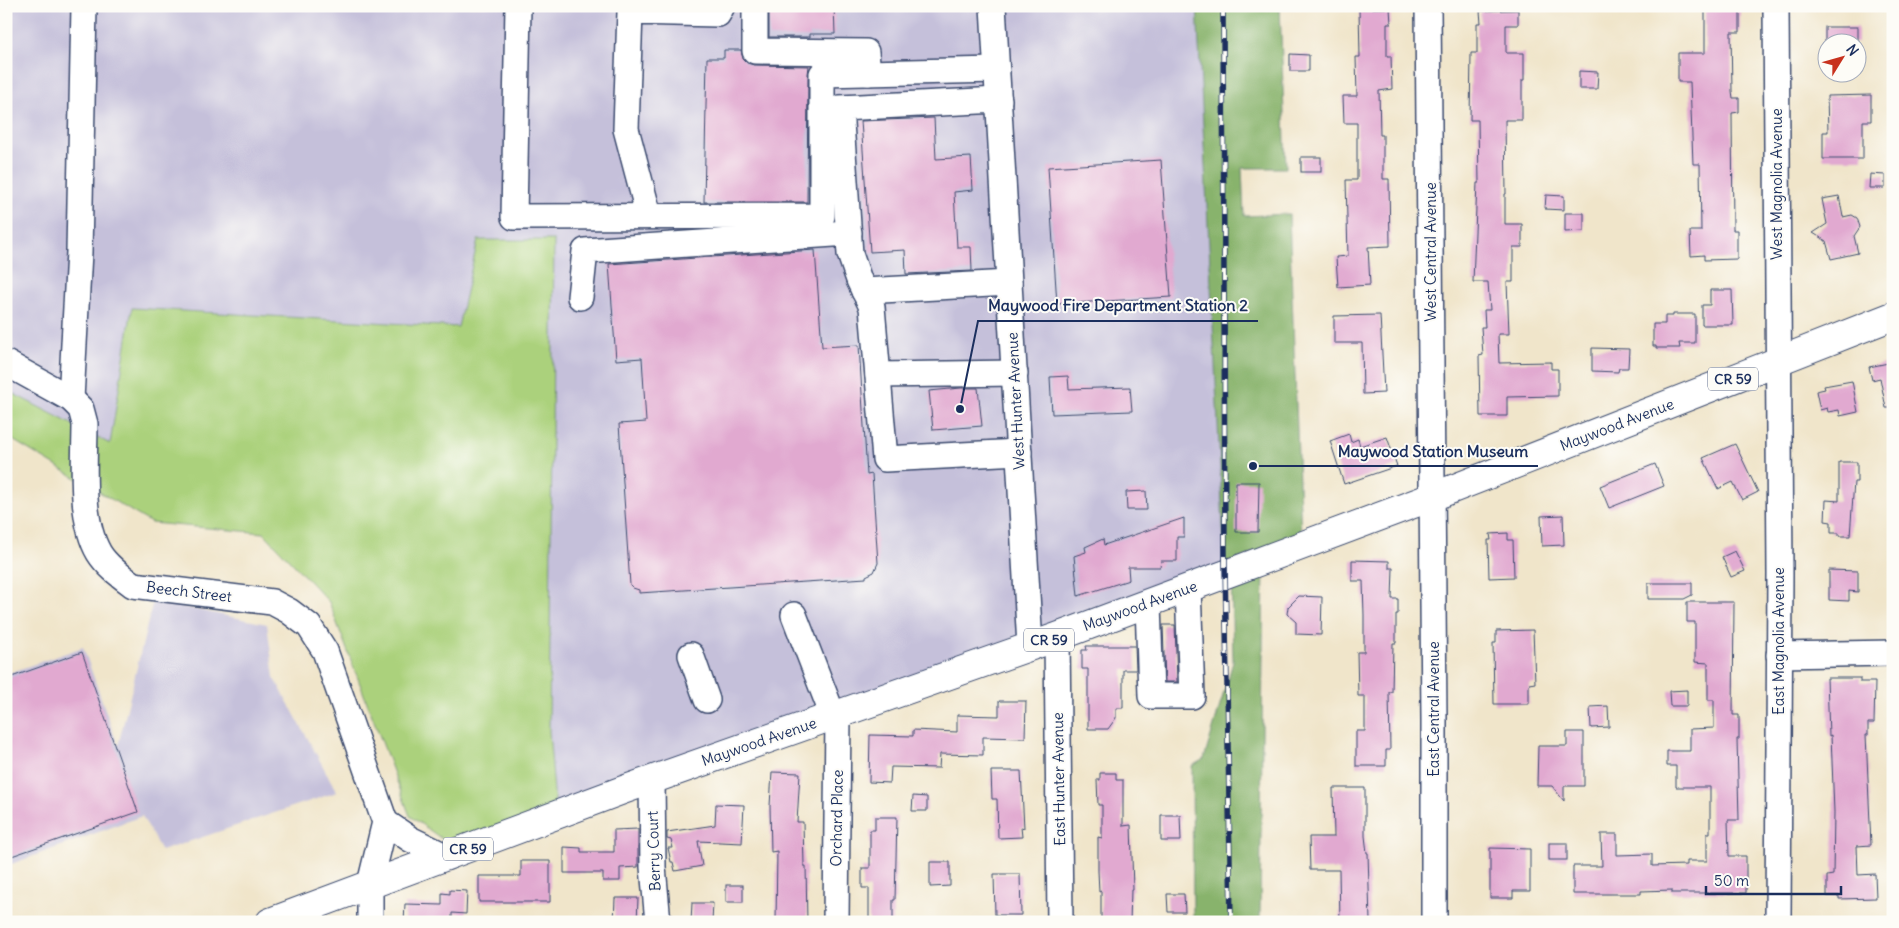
<svg xmlns="http://www.w3.org/2000/svg" width="1899" height="928" viewBox="0 0 1899 928" font-family="Delius,sans-serif">
  <rect width="100%" height="100%" fill="#fdfcf7"/>
  <filter id="ink" filterUnits="userSpaceOnUse"><feTurbulence type="fractalNoise" baseFrequency=".02" numOctaves="2"/><feDisplacementMap in="SourceGraphic" scale="10" xChannelSelector="R" yChannelSelector="G"/><feConvolveMatrix kernelMatrix="1 2 1 2 8 2 1 2 1" color-interpolation-filters="sRGB"/></filter>
  <filter id="wash" filterUnits="userSpaceOnUse"><feTurbulence type="fractalNoise" baseFrequency=".0096" numOctaves="4" result="noise"/><feDisplacementMap in="SourceGraphic" scale="20" xChannelSelector="R" yChannelSelector="G"/><feGaussianBlur stdDeviation="1.12" result="paint"/><feColorMatrix in="noise" values="0 0 0 0 0 0 0 0 0 0 0 0 0 0 0 0 0 1.4 0 .05"/><feComposite in="paint" operator="in"/></filter>
  <g filter="url(#wash)">
    <rect width="100%" height="100%" fill="#f0e5ca"/>
    <g fill="#c5c0da">
      <polygon points="6,6 1197,6 1225,564 556,815 549,731 478,241 458,327 132,308 110,444 6,390"/>
      <polygon points="153,601 267,624 274,677 337,792 161,851 142,816 6,866 6,674 83,647 118,746"/>
    </g>
    <polygon fill="#abd17c" stroke="#63806d" points="478,240 554,240 549,731 556,815 460,852 410,816 329,602 264,533 151,523 6,436 6,390 110,444 132,308 458,327"/>
    <g fill="#88b36c" stroke="#527165">
      <polygon points="1197,6 1280,6 1286,168 1242,168 1244,216 1289,214 1301,536 1225,564"/>
      <polygon points="1264,560 1260,922 1193,922 1192,766 1204,759 1233,662 1231,572"/>
    </g>
    <g id="blocks">
      <g fill="#e1a9d0">
        <polygon points="769,6 834,6 835,34 810,34 810,37 769,37"/>
        <polygon points="1390,8 1391,24 1387,24 1387,56 1391,56 1392,89 1379,91 1380,135 1383,135 1383,179 1389,179 1390,246 1368,247 1370,285 1338,287 1336,257 1348,256 1346,180 1357,180 1357,123 1344,123 1343,96 1357,96 1356,57 1360,57 1359,9"/>
        <polygon points="1518,10 1518,25 1506,25 1506,53 1524,53 1524,80 1522,80 1522,120 1505,120 1506,194 1505,194 1505,224 1522,224 1522,247 1513,247 1513,282 1507,282 1509,334 1498,334 1499,363 1551,362 1551,369 1558,369 1558,396 1507,397 1507,416 1480,416 1479,356 1483,355 1481,327 1485,327 1484,310 1490,310 1488,282 1473,282 1477,183 1479,183 1478,120 1470,120 1471,53 1477,53 1477,23 1481,23 1480,11"/>
        <polygon points="1705,10 1740,10 1740,32 1731,32 1732,91 1733,98 1739,98 1739,112 1732,113 1732,115 1733,230 1737,230 1737,259 1704,260 1704,255 1691,256 1690,231 1701,231 1700,164 1693,164 1690,82 1678,82 1678,53 1705,53"/>
        <rect x="1825" y="27" width="33" height="15"/>
        <polygon points="724,50 741,50 743,59 747,63 754,65 809,66 808,74 807,202 704,202 707,58 724,58"/>
        <polygon points="1290,54 1309,55 1309,71 1290,71"/>
        <polygon points="1579,71 1598,72 1597,89 1579,89"/>
        <polygon points="1871,95 1871,121 1863,121 1863,159 1823,159 1823,132 1828,132 1827,96"/>
        <polygon points="934,118 936,159 971,157 973,190 954,192 957,247 971,247 972,271 906,274 905,250 870,252 861,121"/>
        <rect x="1301" y="157" width="20" height="15"/>
        <polygon points="1161,160 1171,297 1057,304 1048,167"/>
        <polygon points="1870,174 1885,175 1885,188 1869,188"/>
        <polygon points="1546,195 1564,196 1564,210 1545,209"/>
        <polygon points="1839,196 1843,217 1852,215 1857,218 1860,227 1854,236 1858,253 1831,259 1826,241 1813,233 1827,224 1822,199"/>
        <polygon points="1565,213 1584,213 1584,231 1565,232"/>
        <polygon points="815,250 822,347 859,345 867,475 872,474 878,563 874,572 866,576 866,578 639,593 639,590 633,588 630,585 619,424 646,422 642,358 616,360 609,264"/>
        <polygon points="1710,290 1732,290 1733,325 1702,325 1702,305 1710,305"/>
        <polygon points="1673,314 1695,314 1695,343 1679,343 1680,348 1656,348 1656,346 1653,346 1653,324 1665,324 1665,316 1673,316"/>
        <polygon points="1380,315 1384,393 1363,394 1362,343 1334,343 1334,316"/>
        <polygon points="1592,348 1629,349 1628,368 1619,368 1618,372 1592,371"/>
        <polygon points="1893,362 1893,408 1886,408 1880,378 1872,380 1869,367"/>
        <polygon points="1068,376 1069,389 1130,387 1132,411 1052,414 1050,377"/>
        <polygon points="1852,381 1858,412 1840,416 1839,410 1828,412 1827,408 1820,410 1816,391 1825,389 1824,386"/>
        <polygon points="961,388 978,388 982,426 933,430 929,391"/>
        <polygon points="1349,434 1351,442 1358,439 1360,446 1387,437 1397,466 1344,484 1330,441"/>
        <polygon points="1735,444 1758,492 1742,500 1733,482 1718,489 1703,458"/>
        <polygon points="1839,462 1857,462 1857,482 1854,482 1850,536 1839,536 1839,533 1831,533 1831,522 1825,521 1826,500 1839,501"/>
        <polygon points="1655,464 1664,486 1609,508 1600,486"/>
        <polygon points="1236,482 1259,482 1258,532 1236,532"/>
        <polygon points="1146,491 1147,510 1127,510 1126,492"/>
        <polygon points="1563,515 1564,545 1542,546 1541,516"/>
        <polygon points="1184,518 1184,537 1177,537 1177,561 1161,561 1160,567 1128,567 1129,580 1078,596 1074,556 1086,552 1085,547 1103,539 1104,545"/>
        <polygon points="1508,533 1508,540 1513,540 1514,577 1489,578 1488,540 1491,540 1490,534"/>
        <polygon points="1735,551 1745,571 1731,577 1722,557"/>
        <polygon points="1352,560 1389,561 1389,568 1393,568 1392,599 1398,599 1398,614 1396,614 1396,643 1393,643 1392,692 1389,692 1390,750 1386,750 1386,766 1356,766 1356,731 1365,731 1365,696 1358,696 1357,652 1364,652 1364,615 1363,581 1352,581"/>
        <polygon points="1829,570 1858,571 1858,592 1849,591 1849,601 1829,600"/>
        <polygon points="1648,583 1692,583 1692,595 1684,599 1648,599"/>
        <polygon points="1299,596 1322,597 1321,635 1296,634 1296,622 1287,614 1288,607"/>
        <polygon points="1687,602 1734,602 1733,715 1739,715 1739,739 1737,739 1739,820 1728,820 1729,856 1746,856 1746,893 1672,893 1672,890 1641,891 1641,894 1573,894 1573,866 1602,866 1601,834 1617,834 1617,855 1652,854 1652,866 1687,865 1687,861 1707,861 1707,833 1710,833 1710,787 1676,787 1676,766 1667,766 1667,751 1690,751 1690,729 1714,728 1714,700 1708,700 1708,663 1695,662 1695,622 1687,622"/>
        <polygon points="1163,625 1175,625 1177,682 1165,682"/>
        <polygon points="1533,630 1535,683 1529,684 1529,704 1494,704 1493,643 1496,643 1496,631"/>
        <polygon points="1086,646 1135,646 1136,670 1123,670 1123,708 1116,708 1116,718 1108,729 1088,729 1088,669 1082,669 1082,650 1087,650"/>
        <polygon points="82,652 138,812 6,858 6,679"/>
        <polygon points="1827,678 1860,678 1860,682 1875,682 1874,723 1868,723 1868,735 1866,735 1871,845 1857,846 1858,875 1875,874 1876,898 1839,899 1839,896 1827,896 1827,876 1833,875 1834,812 1831,735 1829,736"/>
        <polygon points="1687,690 1687,706 1670,706 1669,691"/>
        <polygon points="999,701 1026,701 1025,738 983,737 983,755 940,754 939,768 891,767 890,783 869,782 870,735 913,736 913,730 957,732 957,715 999,716"/>
        <polygon points="1608,706 1609,727 1591,728 1590,707"/>
        <polygon points="1567,732 1584,732 1584,786 1564,786 1564,801 1552,786 1537,786 1538,746 1567,746"/>
        <polygon points="991,771 1021,771 1024,828 1021,827 1022,837 998,838 997,799 992,799"/>
        <polygon points="772,772 800,773 797,822 803,822 804,866 806,866 807,922 776,922 777,851 771,852 770,806"/>
        <polygon points="1100,773 1116,773 1116,780 1123,780 1123,826 1131,825 1133,890 1131,890 1130,922 1101,922 1101,891 1099,892 1098,871 1098,837 1102,838 1102,805 1098,805 1097,780 1100,780"/>
        <polygon points="1333,788 1365,788 1365,836 1367,853 1368,853 1370,922 1340,922 1339,870 1310,870 1309,837 1334,837"/>
        <polygon points="913,796 927,797 927,811 912,811"/>
        <polygon points="716,804 744,805 742,843 698,841 702,866 675,871 673,862 671,862 668,848 673,848 671,840 667,839 667,832 715,825"/>
        <polygon points="1161,815 1180,815 1181,841 1161,841"/>
        <polygon points="875,817 897,817 895,900 893,900 893,922 869,922 869,888 862,888 862,868 870,868 870,830 875,830"/>
        <polygon points="638,829 638,867 620,868 620,881 603,881 603,873 564,873 564,847 581,848 581,852 614,852 614,830"/>
        <rect x="1549" y="843" width="18" height="17"/>
        <polygon points="1490,848 1530,849 1530,891 1513,891 1513,898 1490,898"/>
        <polygon points="521,861 550,861 550,902 479,902 479,876 521,876"/>
        <polygon points="930,862 950,862 950,886 930,887"/>
        <polygon points="994,874 1020,874 1021,915 995,915"/>
        <rect x="726" y="885" width="17" height="17"/>
        <polygon points="450,890 467,891 466,914 452,913 452,920 404,922 405,904 442,905 442,893 450,894"/>
        <polygon points="1167,894 1184,894 1185,912 1168,912"/>
        <polygon points="615,898 638,898 637,922 614,922"/>
        <polygon points="692,903 713,903 712,922 691,922"/>
      </g>
    </g>
  </g>
  <g filter="url(#ink)">
    <use href="#blocks" fill-opacity="0" stroke="#3b4a6e" stroke-width="1"/>
    <g fill="none" stroke-linecap="round" stroke-linejoin="round">
      <g stroke="#3b4a6e" stroke-width="28">
        <g id="minor">
          <polyline points="518,6 514,217 822,216 822,74 997,70"/>
          <polyline points="755,6 755,51 866,52 868,73"/>
          <polyline points="993,6 1030,646"/>
          <polyline points="1428,6 1434,720 1434,922"/>
          <polyline points="1776,6 1780,574 1778,922"/>
          <polyline points="999,100 840,108 850,254 859,280 872,307 885,459 1019,452"/>
          <polyline points="649,216 626,129 630,12 718,14 722,6"/>
          <polyline points="864,291 1009,283"/>
          <polyline points="580,297 585,251 849,233"/>
          <path d="M6 363 71 399 81 409 85 424C85 462 79 519 99 553 107 566 121 576 133 585L272 602 289 611 309 626 325 651 385 822 370 884V922"/>
          <polyline points="878,375 1015,373"/>
          <polyline points="71,399 79,252 84,6"/>
          <polyline points="1148,603 1151,696 1192,696 1188,588"/>
          <polyline points="794,615 833,716"/>
          <polyline points="1057,637 1060,922"/>
          <polyline points="691,655 707,700"/>
          <polyline points="1779,655 1893,653"/>
          <polyline points="652,780 653,867 658,922"/>
          <polyline points="385,822 410,839 447,857"/>
          <polyline points="836,922 838,714"/>
        </g>
      </g>
      <g stroke="#3b4a6e" stroke-width="30">
        <polyline id="major" points="270,922 623,790 1057,637 1226,574 1432,497 1893,316"/>
      </g>
      <use href="#minor" stroke="#fff" stroke-width="25"/>
      <use href="#major" stroke="#fff" stroke-width="28"/>
      <g stroke="#1b2f5e" stroke-width="5.5">
        <polyline id="rail" points="1223,6 1225,564 1231,922"/>
      </g>
      <use href="#rail" stroke="#fdfcf7" stroke-width="4" stroke-dasharray="11" stroke-linecap="butt"/>
    </g>
  </g>
  <g text-anchor="middle" stroke-width="4" stroke-linejoin="round" paint-order="stroke">
    <g fill="#fdfcf7" stroke="#5f6c8c" stroke-width="1">
      <rect x="1708" y="367.5" width="50" height="23" rx="4"/>
      <rect x="1024" y="628.5" width="50" height="23" rx="4"/>
      <rect x="443" y="837.5" width="50" height="23" rx="4"/>
    </g>
    <g font-size="14" font-weight="bold" fill="#1b2f5e">
      <text x="1733" y="384">CR 59</text>
      <text x="1049" y="645">CR 59</text>
      <text x="468" y="854">CR 59</text>
    </g>
    <g font-size="15" fill="#1b2f5e" stroke="#fdfcf7">
      <text transform="translate(1777 184) rotate(-90)" y="5">West Magnolia Avenue</text>
      <text transform="translate(1431 252) rotate(-90)" y="5">West Central Avenue</text>
      <text transform="translate(1016 401) rotate(-93)" y="5">West Hunter Avenue</text>
      <text transform="translate(1617 425) rotate(-21)" y="5">Maywood Avenue</text>
      <text transform="translate(189 592) rotate(7)" y="5">Beech Street</text>
      <text transform="translate(1140 606) rotate(-20)" y="5">Maywood Avenue</text>
      <text transform="translate(1779 641) rotate(-90)" y="5">East Magnolia Avenue</text>
      <text transform="translate(1434 709) rotate(-90)" y="5">East Central Avenue</text>
      <text transform="translate(759 742) rotate(-19)" y="5">Maywood Avenue</text>
      <text transform="translate(1059 779) rotate(-91)" y="5">East Hunter Avenue</text>
      <text transform="translate(837 818) rotate(-89)" y="5">Orchard Place</text>
      <text transform="translate(654 851) rotate(-92)" y="5">Berry Court</text>
    </g>
  </g>
  <path fill="none" stroke="#1b2f5e" stroke-width="2" d="M960 409L978 321H1258M1253 466L1328 466H1538"/>
  <g fill="#1b2f5e" stroke="#fdfcf7" stroke-width="2">
    <circle cx="960" cy="409" r="5"/>
    <circle cx="1253" cy="466" r="5"/>
  </g>
  <g font-size="16" text-anchor="middle" font-weight="bold" fill="#1b2f5e" stroke="#fdfcf7" stroke-width="4" stroke-linejoin="round" paint-order="stroke">
    <text x="1118" y="311">Maywood Fire Department Station 2</text>
    <text x="1433" y="457">Maywood Station Museum</text>
  </g>
  <rect width="1899" height="928" fill="none" stroke="#fdfcf7" stroke-width="25"/>
  <g transform="translate(1842 58) rotate(53)"><circle r="24" fill="#fdfcf7" stroke="#a3aaba"/>
  <path d="M0-4L9 19L0 12L-9 19Z" fill="#c8321e"/>
  <text y="-8" font-size="14" font-weight="bold" text-anchor="middle" fill="#1b2f5e">N</text>
  </g>
  <path d="M1706 886v8h135v-8" fill="none" stroke="#1b2f5e" stroke-width="2.5"/>
  <text x="1714" y="886" font-size="15" fill="#1b2f5e" stroke="#fdfcf7" stroke-width="4" paint-order="stroke">50 m</text>
</svg>
